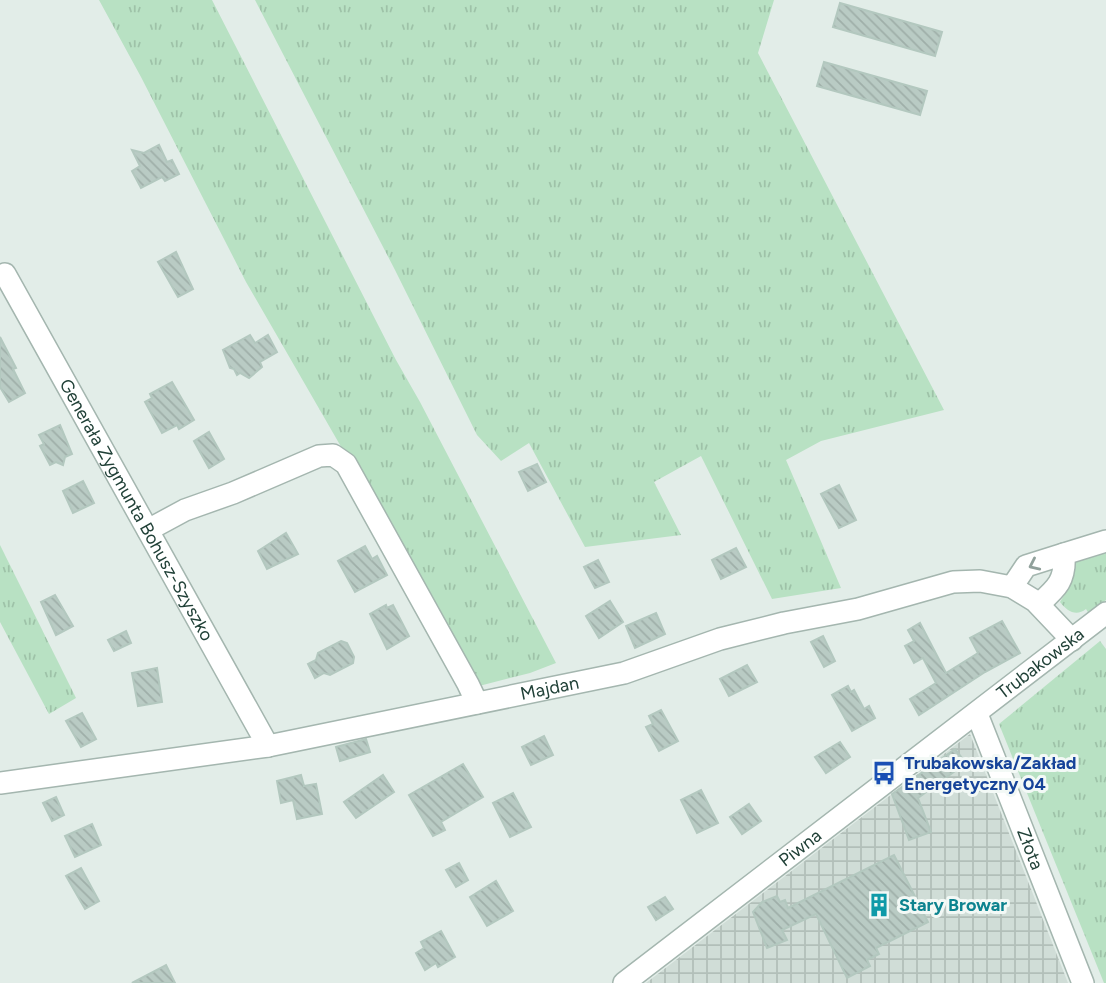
<svg xmlns="http://www.w3.org/2000/svg" width="1106" height="983" viewBox="0 0 1106 983" font-family="Figtree,sans-serif">
  <defs>
    <pattern id="industrial-grid" width="8" height="8" patternUnits="userSpaceOnUse" patternTransform="scale(1.75)"><rect width="8" height="8" fill="#d0ddd7"/><path d="M0 4h8M4 0v8" fill="none" stroke="#b2bfb9"/></pattern>
    <pattern id="grass-tufts" width="24" height="20" patternUnits="userSpaceOnUse" patternTransform="scale(1.75)"><rect width="24" height="20" fill="#b8e1c3"/><path d="M3 7l-1-3M5 7V3M7 7l1-3M15 17l-1-3M17 17v-4M19 17l1-3" fill="none" stroke="#9ec2a8"/></pattern>
    <pattern id="building-back-hatch" width="6" height="6" patternUnits="userSpaceOnUse" patternTransform="scale(1.75)"><rect width="6" height="6" fill="#b9cbc4"/><path d="M-1 5l2 2M0 0l6 6M5-1l2 2" fill="none" stroke="#9fafa9"/></pattern>
  </defs>
  <rect width="100%" height="100%" fill="#e2ede8"/>
  <polygon fill="url(#industrial-grid)" points="970,734 1068,983 646,983"/>
  <g fill="url(#grass-tufts)">
    <polygon points="99,0 212,0 396,360 420,402 556,663 530,673 479,686 246,282 141,77"/>
    <polygon points="255,0 774,0 758,53 944,410 821,441 786,460 841,588 772,599 701,456 654,482 681,535 585,547 529,443 501,461 477,435 395,270"/>
    <polygon points="0,545 76,698 49,714 0,622"/>
    <path d="M1106 550V600L1089 614 1086 609C1076 617 1067 611 1060 602L1065 594 1062 591 1075 560Z"/>
    <polygon points="1100,641 1106,649 1106,983 1104,983 999,724"/>
  </g>
  <g fill="url(#building-back-hatch)" stroke="#b3c8bf" stroke-width="2">
    <polygon points="840,3 942,32 935,56 833,27"/>
    <polygon points="824,62 927,91 920,115 817,86"/>
    <polygon points="159,145 167,162 172,160 179,174 165,181 162,177 141,188 132,171 140,166 132,150 144,153"/>
    <polygon points="176,252 193,289 178,297 158,262"/>
    <polygon points="250,335 255,343 268,335 277,352 260,362 262,367 249,378 240,373 237,375 234,369 230,368 223,350"/>
    <polygon points="0,337 16,368 13,369 25,393 9,402 0,387"/>
    <polygon points="172,382 194,420 179,429 177,425 162,433 145,402 152,398 150,394"/>
    <polygon points="60,425 72,454 65,457 63,465 56,462 50,465 40,446 44,444 39,435"/>
    <polygon points="209,432 224,459 209,468 194,441"/>
    <polygon points="537,464 546,482 528,491 519,472"/>
    <polygon points="83,481 94,503 73,513 63,491"/>
    <polygon points="839,485 856,520 839,528 821,494"/>
    <polygon points="286,533 298,554 267,569 258,551"/>
    <polygon points="365,546 372,559 377,556 387,575 355,592 338,561"/>
    <polygon points="736,548 746,567 721,579 712,560"/>
    <polygon points="598,560 609,582 595,588 584,567"/>
    <polygon points="55,595 73,626 56,635 41,602"/>
    <polygon points="610,601 623,622 599,638 586,616"/>
    <polygon points="386,605 387,608 393,605 409,636 387,649 370,614"/>
    <polygon points="656,613 665,634 635,648 626,626"/>
    <polygon points="1002,621 1020,653 985,672 919,715 910,699 936,683 923,658 914,663 905,646 914,641 908,630 920,623 946,673 978,653 970,638"/>
    <polygon points="126,631 131,643 114,651 108,640"/>
    <polygon points="823,636 835,661 824,667 811,642"/>
    <polygon points="341,641 347,643 354,657 353,663 330,675 324,673 315,678 308,664 316,660 318,653"/>
    <polygon points="747,665 757,682 729,696 720,679"/>
    <polygon points="157,668 162,702 138,706 132,673"/>
    <polygon points="848,686 851,692 854,690 864,709 869,706 875,718 852,731 832,695"/>
    <polygon points="661,710 678,741 659,751 646,727 653,724 649,716"/>
    <polygon points="82,713 96,739 81,747 66,721"/>
    <polygon points="544,736 553,755 531,765 522,747"/>
    <polygon points="366,739 370,752 340,761 336,747"/>
    <polygon points="840,742 850,757 826,773 815,757"/>
    <polygon points="955,749 966,763 918,798 931,832 909,840 892,794"/>
    <polygon points="463,764 483,797 441,822 445,830 433,836 409,795"/>
    <polygon points="301,775 304,786 316,784 322,814 297,819 293,800 281,803 277,781"/>
    <polygon points="383,775 394,792 356,818 344,802"/>
    <polygon points="701,790 718,823 697,833 681,800"/>
    <polygon points="513,793 531,827 510,837 493,803"/>
    <polygon points="56,797 64,815 52,821 43,803"/>
    <polygon points="749,804 761,821 742,834 730,817"/>
    <polygon points="92,824 101,845 75,857 65,836"/>
    <polygon points="894,855 928,922 876,948 879,954 867,960 870,966 847,978 816,914 782,930 787,940 767,948 753,912 762,902 777,896 780,902 785,900 788,908"/>
    <polygon points="459,863 468,880 456,887 446,870"/>
    <polygon points="81,868 99,901 85,909 66,876"/>
    <polygon points="496,881 513,911 487,926 470,897"/>
    <polygon points="665,897 673,909 656,920 648,907"/>
    <polygon points="441,931 455,957 438,967 436,963 425,970 416,953 424,948 421,942"/>
    <polygon points="166,965 175,983 132,983"/>
  </g>
  <g fill="none" stroke-linecap="round" stroke-linejoin="round">
    <g stroke="#a4b6af" stroke-width="24">
      <g id="minor">
        <path id="s1" d="M5 274 268 746"/>
        <polyline points="148,530 185,510 233,493 319,456 333,455 346,464 468,684 477,703"/>
        <polyline points="1012,587 1026,566 1064,554"/>
        <path d="M1039 604C1057 588 1066 580 1064 554L1106 541"/>
        <path id="s2" d="M977 714 1083 983"/>
        <path id="s3" d="M0 783 268 746 624 673 720 639 784 623 858 609 953 582 980 581 1012 587 1035 601 1072 640"/>
        <path id="s4" d="M624 983 1106 613"/>
      </g>
    </g>
    <use href="#minor" stroke="#fff" stroke-width="21"/>
  </g>
  <defs><path id="oneway-chevron" d="M-2-3.5L2.5 0L-2 3.5" fill="none" stroke-width="1.6" stroke-linecap="round" stroke-linejoin="round" transform="scale(1.75)"/></defs>
  <use stroke="#90a09b" href="#oneway-chevron" transform="translate(1034 565) rotate(155)"/>
  <defs>
    <g id="bus-bare" transform="scale(1.89)"><path d="M-5-6H5V4H4V6H2V4H-2V6H-4V4H-5ZM-3.5-4V0h7V-4ZM-3.5 1.2v1.5H-2V1.2ZM2 1.2v1.5H3.5V1.2Z" fill="#1a4fb4" stroke="#f3f9f6" stroke-width="2.5" paint-order="stroke"/></g>
    <g id="building-bare" transform="scale(1.89)"><path d="M-4-6H4V6H1V3H-1V6H-4ZM-2.5-4.3h1.7v1.8h-1.7ZM.8-4.3h1.7v1.8H.8ZM-2.5-1h1.7V.8h-1.7ZM.8-1h1.7V.8H.8Z" fill="#0f9aa8" stroke="#f3f9f6" stroke-width="2.5" paint-order="stroke"/></g>
  </defs>
  <g fill-rule="evenodd">
    <use href="#bus-bare" x="884" y="773"/>
    <use href="#building-bare" x="879" y="905"/>
  </g>
  <g text-anchor="middle" stroke-width="6" stroke-linejoin="round" paint-order="stroke">
    <g font-size="18" fill="#204037" stroke="#f3f9f6">
      <text dy="6" stroke="none"><textPath href="#s1" startOffset="270">Generała Zygmunta Bohusz-Szyszko</textPath></text>
      <text dy="6" stroke="none"><textPath href="#s4" startOffset="525">Trubakowska</textPath></text>
      <text dy="6" stroke="none"><textPath href="#s3" startOffset="558">Majdan</textPath></text>
      <text dy="6" stroke="none"><textPath href="#s4" startOffset="222">Piwna</textPath></text>
      <text dy="6" stroke="none"><textPath href="#s2" startOffset="145">Złota</textPath></text>
    </g>
    <g font-size="18" font-weight="bold" fill="#164399" stroke="#f3f9f6" text-anchor="start">
      <text x="904" y="769">Trubakowska/Zakład<tspan x="904" dy="21">Energetyczny 04</tspan></text>
    </g>
    <g font-size="18" font-weight="bold" fill="#0d838f" stroke="#f3f9f6" text-anchor="start">
      <text x="899" y="911">Stary Browar</text>
    </g>
  </g>
</svg>
